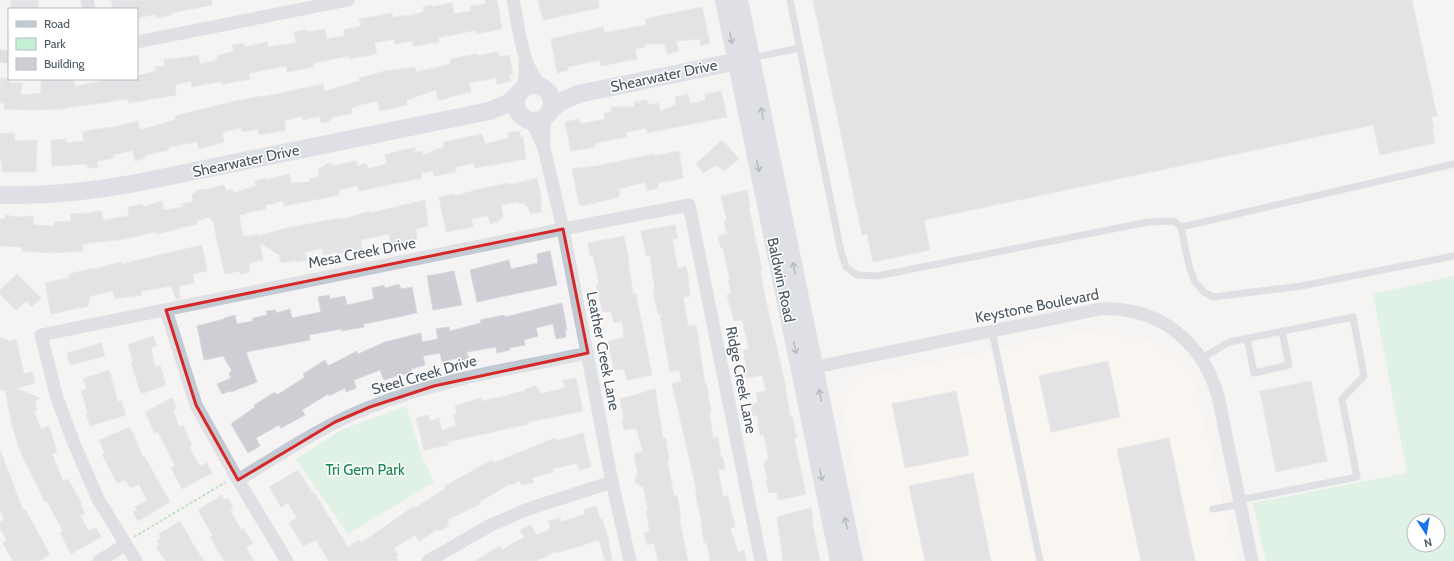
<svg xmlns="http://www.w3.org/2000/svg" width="1454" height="561" viewBox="0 0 1454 561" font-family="Cabin,sans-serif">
  <rect width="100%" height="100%" fill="#f5f3f3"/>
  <polygon fill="#fdf9ef" points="1081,332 1150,339 1193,375 1236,561 873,561 841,402 858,378"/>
  <g fill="#c3f1d5" fill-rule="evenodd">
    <path d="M1454 276V561H1266L1253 503 1407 473 1373 294ZM1414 521H1438V545H1414Z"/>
    <polygon points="406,406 423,459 434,482 348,534 296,459 343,429"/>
  </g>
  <g fill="#cdcfd5" stroke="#d7d9de">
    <rect x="11" y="0" width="27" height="9"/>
    <polygon points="111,0 212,0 212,5 171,13 172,15 157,18 156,14 137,18 137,9 113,9"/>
    <polygon points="485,0 497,0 502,29 476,34 476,30 438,38 439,42 414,46 412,41 395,44 394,39 374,43 377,54 349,59 349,56 313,63 314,67 287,72 286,66 249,73 250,79 223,84 222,81 192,87 191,81 175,85 176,95 128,103 128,99 60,109 32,110 4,109 5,103 0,103 0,78 9,78 9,83 22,83 21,95 41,93 41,79 74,79 75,86 104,81 103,79 137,79 137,76 156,71 155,67 165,66 164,60 174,58 175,59 198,55 200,64 218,60 217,56 234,51 232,45 243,43 244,47 267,42 268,47 296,43 294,32 306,30 307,32 325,29 327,39 345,36 344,30 361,26 359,19 392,13 393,18 404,15 404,17 424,12 423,7 432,5 432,7 452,3 454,14 471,11 470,6 486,4"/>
    <polygon points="538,0 598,0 599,8 543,20"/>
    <polygon points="813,0 1412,0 1437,116 1431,117 1434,128 1432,128 1435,143 1380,155 1373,125 924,220 930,250 873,262 867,234 862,235"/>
    <polygon points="702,7 710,43 701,46 700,39 676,41 679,51 667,54 665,44 645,44 645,47 635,49 637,59 601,66 600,60 567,67 568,70 557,73 551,39 603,27 604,33 646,25 645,19"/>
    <polygon points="497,52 499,57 509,55 513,74 509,75 511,81 497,85 496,78 469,83 471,92 449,97 449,98 438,100 436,90 406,100 407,105 380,111 378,101 359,105 351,108 352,113 330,118 330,121 321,123 320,116 303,120 302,116 284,121 286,130 259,135 258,129 242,132 241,128 222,132 224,142 199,149 197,142 168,147 169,150 146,155 146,158 135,161 133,150 114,155 114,158 97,161 98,167 88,168 87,164 52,166 51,140 66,139 67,143 84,141 82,132 109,127 109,128 138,121 140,130 175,120 175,116 236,101 262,96 263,97 323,84 325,91 360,81 359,78 385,71 415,67 416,72 451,64 450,59 477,54 478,56"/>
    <polygon points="721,91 727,117 647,133 646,128 626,132 627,137 595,143 595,147 571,151 565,122 579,119 580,124 605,119 604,113 612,112 611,107 635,107 634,102 647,100 648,105 658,103 660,111 676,105 675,97 688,94 690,104 706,100 705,94"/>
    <polygon points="519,131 521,138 523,137 526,159 475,168 474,163 456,167 456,172 434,176 433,171 421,173 422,178 359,191 357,186 338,190 339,195 284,206 283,201 266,205 266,209 245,213 246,214 239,215 243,237 259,234 259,236 287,228 341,218 341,220 370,211 371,213 425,200 428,226 416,229 417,239 408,241 391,244 389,234 361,240 362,249 337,254 337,252 323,255 322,248 305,252 307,260 296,262 296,260 281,263 279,255 260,243 263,260 249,263 250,272 241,274 240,271 225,274 217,241 213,220 211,221 210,217 197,221 197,224 179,228 179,229 156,234 156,232 124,239 82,244 83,251 50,253 22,251 22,247 0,246 0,219 5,219 5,215 16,217 33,216 34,225 54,226 54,222 71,221 70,214 89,213 101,211 103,220 129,216 128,207 143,204 143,207 162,201 164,210 166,210 183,207 182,204 193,202 192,195 198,190 208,189 224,185 226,191 232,189 233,193 256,186 255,181 266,178 267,180 289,174 291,183 310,182 309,179 319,177 318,169 323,167 326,164 332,163 333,166 356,161 357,166 366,163 368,169 387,164 385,155 415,147 415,152 422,151 423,155 444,147 443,142 482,134 485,144 508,138 508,133"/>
    <polygon points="0,133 15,134 14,141 37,140 36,172 2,172 2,161 0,161"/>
    <polygon points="722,140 739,159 724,171 716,165 703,173 696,164"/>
    <polygon points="679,151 683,178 658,183 658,188 647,191 645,182 619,189 620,194 618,197 583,206 579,204 572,169 597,166 654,154 654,156"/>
    <polygon points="537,178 542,203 540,203 542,212 530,214 528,206 525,206 525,203 519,204 518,202 501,205 503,218 499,219 500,221 490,224 488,215 471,219 473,227 446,232 439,197 453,194 454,196 484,188 508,183 509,185"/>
    <polygon points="747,190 750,208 749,208 762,270 760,270 766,301 785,383 790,417 792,416 797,438 794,438 806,494 778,500 777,492 769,493 766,481 768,480 764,464 766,463 765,460 769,459 764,435 760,435 757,415 753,416 751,405 758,402 756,393 766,391 762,375 746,378 743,366 746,365 743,351 749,348 742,320 734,321 727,295 731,292 728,280 730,280 723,248 721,248 718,236 727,234 724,221 727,220 721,196"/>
    <polygon points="675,225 678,238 672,239 678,269 686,266 688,276 690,296 683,297 688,326 696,325 705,384 706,383 708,393 711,412 709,412 713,438 718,437 721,458 723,458 725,469 718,470 723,497 728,496 732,516 733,516 735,527 730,528 738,552 744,551 746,561 710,561 707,543 704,543 701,523 702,523 695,492 697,492 672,384 682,381 679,370 670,372 660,314 658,314 653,291 655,290 650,255 646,256 641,231"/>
    <polygon points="624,236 629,260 628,260 633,294 636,294 652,375 627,380 624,369 614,370 608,342 624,337 622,321 614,323 611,312 603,312 596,285 599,284 593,255 590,256 588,243"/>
    <polygon points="202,245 207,271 193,274 194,283 179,286 180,299 176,299 171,286 141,291 142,295 115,299 113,291 90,296 88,306 51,314 45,283 69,278 69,274 94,268 94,269 121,262 122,264"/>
    <polygon points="550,251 557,285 477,302 470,270 509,260 511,269 538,263 537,254"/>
    <polygon points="454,271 462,305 433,310 427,276"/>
    <polygon points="17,274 41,298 31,307 27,301 16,310 0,294 0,290"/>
    <polygon points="399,284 401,289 412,287 417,313 364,324 364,327 341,331 341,329 309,335 310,340 246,352 257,382 231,392 230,391 222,394 217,384 231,378 229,373 232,371 223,356 204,360 197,326 224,319 224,318 235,315 237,324 253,321 253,318 267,315 266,311 276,310 276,313 290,309 292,318 321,312 318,297 329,295 330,299 345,296 347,305 374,299 372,288 384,285 385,288"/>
    <polygon points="562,303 567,330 565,331 566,337 556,339 553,324 536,328 538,336 524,340 525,345 509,348 510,350 497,353 496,347 467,352 469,360 458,362 458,358 442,362 440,353 423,356 425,365 411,369 412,373 403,375 403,374 384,380 380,370 354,380 356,388 346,392 345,388 329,396 328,394 302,410 305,415 281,428 279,425 256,438 260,446 248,453 231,424 255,407 254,405 275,392 277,395 305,377 303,374 325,360 328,366 357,351 358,354 385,342 421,333 422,342 438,339 436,329 449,327 450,331 481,323 480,320 504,315 505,317"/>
    <polygon points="153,336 157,346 151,348 155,367 160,365 166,385 141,394 131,362 133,362 128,345"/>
    <polygon points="0,337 10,341 16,339 24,374 32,372 35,383 16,388 40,398 35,401 37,411 34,411 41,429 49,426 57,452 52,454 63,481 68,479 82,504 80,505 85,513 80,516 89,531 96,528 101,537 71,554 60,533 63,531 47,501 45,502 21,453 12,425 5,390 1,391 0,386"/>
    <polygon points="101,343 105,356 70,365 67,353"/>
    <polygon points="1108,361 1120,417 1051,432 1039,376"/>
    <polygon points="109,370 118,402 121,401 126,415 90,426 86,414 88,413 81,391 87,389 83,379"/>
    <polygon points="576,378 583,411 529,422 529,424 447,442 448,445 424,450 416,418 428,415 430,421 439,418 442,430 456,426 454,414 457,413 455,406 481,398 482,401 510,395 510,394 526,391 525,389 536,386 537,389 539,388 540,394 565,388 563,380"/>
    <polygon points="1311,381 1327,461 1276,472 1260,391"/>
    <polygon points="655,389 663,438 666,438 669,460 667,460 674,496 677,495 681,517 679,517 688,561 658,561 654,543 647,545 644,533 650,532 646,510 648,510 643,486 640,487 639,483 636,484 635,475 638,475 634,454 643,452 636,428 624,430 622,419 624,419 620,399"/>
    <polygon points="956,391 969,455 905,468 892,404"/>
    <polygon points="172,398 177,409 173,410 179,427 183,425 192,446 189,447 200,466 207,463 212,473 182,489 171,468 175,466 158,432 155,433 145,412"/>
    <polygon points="130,427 143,457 144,456 170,502 138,521 133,512 137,510 135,507 147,500 139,484 131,488 125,480 117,483 102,454 105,453 99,440"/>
    <polygon points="583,433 591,467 579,470 577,463 553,469 554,472 532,478 534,482 528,484 522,485 520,481 511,485 510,484 479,502 480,504 447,520 449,524 446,525 447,527 439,531 438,529 419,541 415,535 394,548 398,555 396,557 398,561 329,561 316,540 303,546 289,523 297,518 288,503 281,507 269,487 298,470 312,493 314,492 329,517 348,547 359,540 361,543 414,506 415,508 446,488 445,486 492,460 493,463 555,438 556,441"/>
    <polygon points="1169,438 1195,561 1141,561 1117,449"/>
    <polygon points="0,450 23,510 25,509 50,555 39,561 13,561 3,543 7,541 0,528 0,522 4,520 0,511"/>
    <polygon points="973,473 991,561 925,561 909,486"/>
    <polygon points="222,495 224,500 228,498 233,508 230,510 241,530 243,528 253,543 246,548 254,561 224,561 210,537 213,536 198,510"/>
    <polygon points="596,506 600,519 602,519 608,537 612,561 605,561 599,540 557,553 557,551 536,561 475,561 500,546 502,550 524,537 520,530 531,525 536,535 551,529 548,521 560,518 561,522 585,514 584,510"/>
    <polygon points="811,508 813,522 812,522 820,561 783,561 777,517"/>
    <polygon points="180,521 193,544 204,561 166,561 156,547 160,545 157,541 161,538 159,534"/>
  </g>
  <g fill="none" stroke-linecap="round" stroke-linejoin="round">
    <polyline stroke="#7ad0a6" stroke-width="2" stroke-dasharray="3 2" stroke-linecap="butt" points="134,537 226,482"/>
    <g stroke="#c1cad2" stroke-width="7">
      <polyline points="790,0 841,252 846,267 857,275 877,276 1148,222 1174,221 1181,227 1189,266 1195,282 1204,292 1213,297 1301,286 1454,256"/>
      <polyline points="751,58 800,48"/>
      <polyline points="1181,227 1454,164"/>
      <polyline points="992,331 1040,561"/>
      <polyline points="1247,338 1254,373 1289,365 1282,331"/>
      <polyline points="1202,358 1229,342 1353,317 1364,376 1342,399 1357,477 1239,500"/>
      <polyline points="1213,509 1240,504"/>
    </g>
    <g stroke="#c1cad2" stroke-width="13">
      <polyline points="87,0 89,9"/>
      <path d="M513 0C519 26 521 67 542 86"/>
      <polyline points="137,42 348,0"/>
      <polyline points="0,56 9,57"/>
      <polyline points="521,90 525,79 525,62"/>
      <polyline points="527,119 535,128 544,148 563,229 612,482 630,561"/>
      <polyline points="544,144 544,124 548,115"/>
      <polyline points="166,310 196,405 238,480 287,561"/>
      <path d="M806 369 1100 309C1158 306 1202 341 1218 396L1252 561"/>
      <path d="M238 480C281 454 323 425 370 407 440 379 515 368 588 353"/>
      <polyline points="99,561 125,545"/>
      <polyline points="136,561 98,499 75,446 57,398 41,335 563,229 689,205 761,561"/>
      <polyline points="428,561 491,525 528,509 612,482"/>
    </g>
    <g stroke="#c1cbd6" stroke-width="18">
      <polyline points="724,0 839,561"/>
      <polyline points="739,0 854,561"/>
      <circle cx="534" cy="103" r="18"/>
      <polyline points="551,110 560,102 578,94 748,59"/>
      <path d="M0 195C48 196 94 191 141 182L489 111 507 104 517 95"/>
    </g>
  </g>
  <defs><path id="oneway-shaft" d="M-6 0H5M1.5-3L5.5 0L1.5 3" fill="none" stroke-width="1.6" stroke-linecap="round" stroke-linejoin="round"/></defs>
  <g stroke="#6e7984">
    <use href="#oneway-shaft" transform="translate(731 38) rotate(78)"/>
    <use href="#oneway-shaft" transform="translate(762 113) rotate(-102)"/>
    <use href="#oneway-shaft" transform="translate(758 166) rotate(78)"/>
    <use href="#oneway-shaft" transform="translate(794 268) rotate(-102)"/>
    <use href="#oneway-shaft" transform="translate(795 348) rotate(78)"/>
    <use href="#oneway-shaft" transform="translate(820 395) rotate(-102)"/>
    <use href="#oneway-shaft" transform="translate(821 475) rotate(78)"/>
    <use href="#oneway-shaft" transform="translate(846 523) rotate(-102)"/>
  </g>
  <path d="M0 0H1454V561H0ZM563 229 588 353 434 386 370 407 335 422 238 480 196 405 166 310Z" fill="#f5f3f3" fill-opacity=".55" fill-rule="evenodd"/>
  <path fill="none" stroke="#d62828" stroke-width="3" stroke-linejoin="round" d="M563 229 588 353 434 386 370 407 335 422 238 480 196 405 166 310Z"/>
  <g text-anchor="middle" stroke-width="3" stroke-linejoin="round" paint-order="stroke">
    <g font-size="15" fill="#4a5661" stroke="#fff">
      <text transform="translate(664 76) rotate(-12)" y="5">Shearwater Drive</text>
      <text transform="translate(246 161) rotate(-12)" y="5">Shearwater Drive</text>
      <text transform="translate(362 253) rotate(-11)" y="5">Mesa Creek Drive</text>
      <text transform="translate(781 280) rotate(78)" y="5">Baldwin Road</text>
      <text transform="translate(1037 306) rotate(-11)" y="5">Keystone Boulevard</text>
      <text transform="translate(603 351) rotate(79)" y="5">Leather Creek Lane</text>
      <text transform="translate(424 375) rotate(-16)" y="5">Steel Creek Drive</text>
      <text transform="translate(741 380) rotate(79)" y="5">Ridge Creek Lane</text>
    </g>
    <g font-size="15" fill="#17864f" stroke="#fff">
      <text x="365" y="475">Tri Gem Park</text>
    </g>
  </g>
  <rect x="8" y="8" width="130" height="72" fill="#ffffff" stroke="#b7bbc0"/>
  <rect x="16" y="21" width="20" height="6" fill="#c1cbd6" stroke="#b7bbc0"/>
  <text x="44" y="28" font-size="12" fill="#4a5661">Road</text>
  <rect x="16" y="38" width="20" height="12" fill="#c3f1d5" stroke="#b7bbc0"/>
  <text x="44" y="48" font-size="12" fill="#4a5661">Park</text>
  <rect x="16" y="58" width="20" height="12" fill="#cdcfd5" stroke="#b7bbc0"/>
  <text x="44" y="68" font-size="12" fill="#4a5661">Building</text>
  <g transform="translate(1426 533) rotate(168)"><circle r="19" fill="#ffffff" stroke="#b7bbc0"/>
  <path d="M0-3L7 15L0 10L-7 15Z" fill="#1a73e8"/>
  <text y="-6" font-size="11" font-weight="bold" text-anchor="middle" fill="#4a5661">N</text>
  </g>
</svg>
